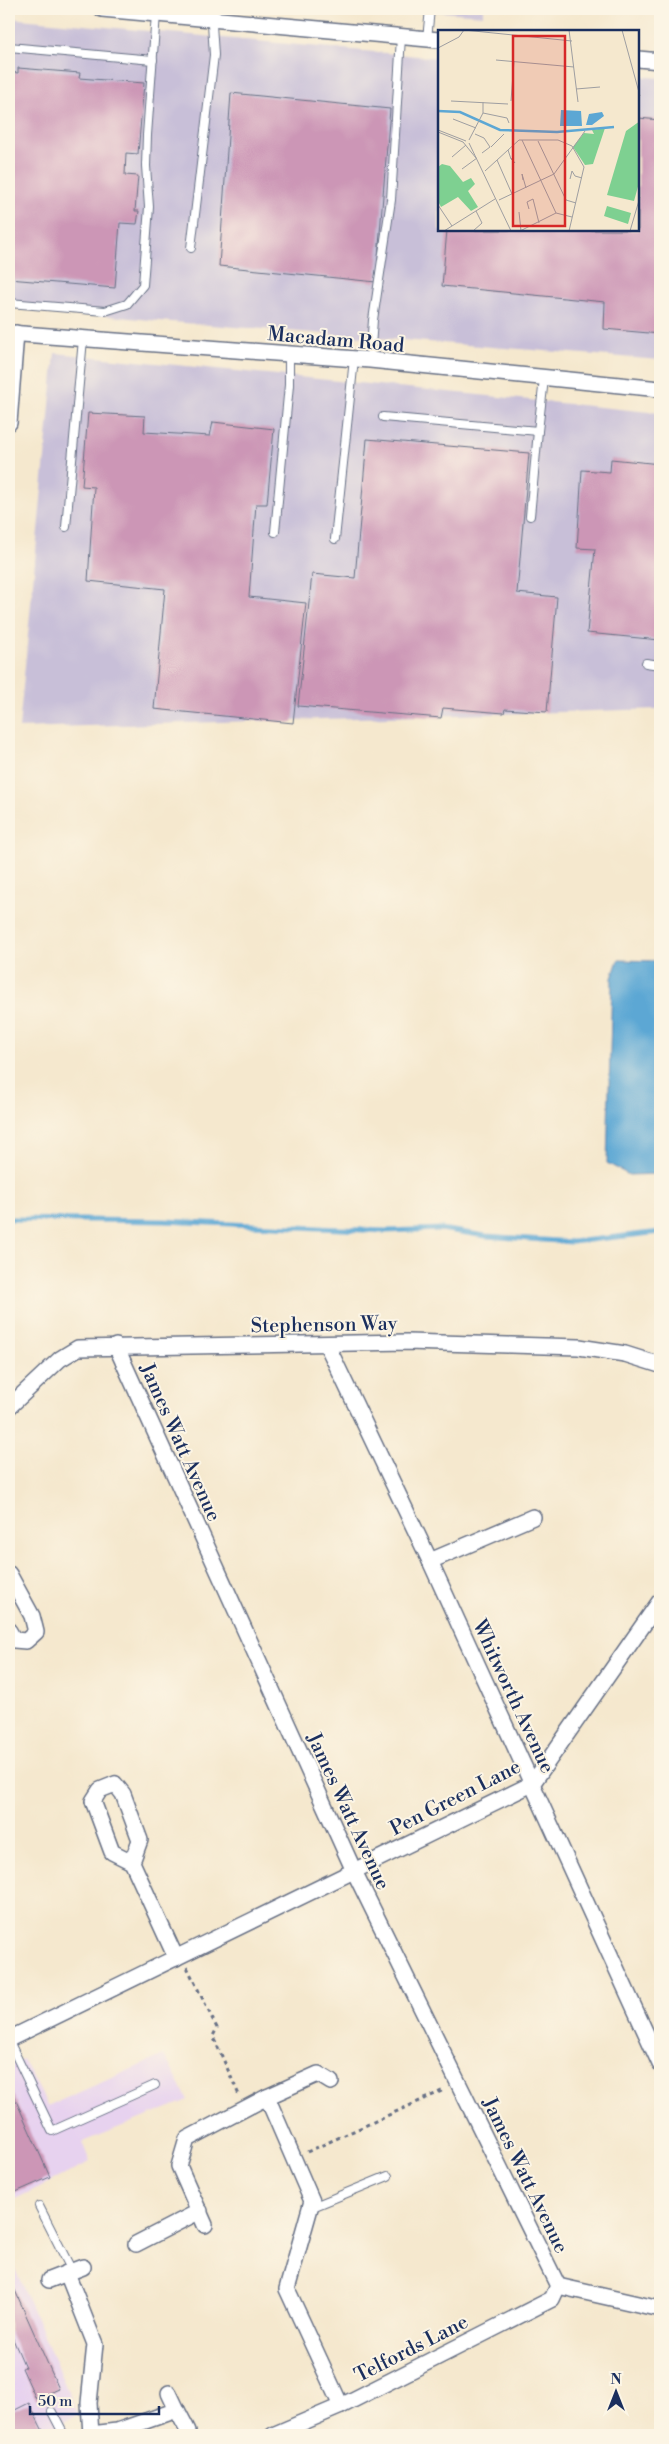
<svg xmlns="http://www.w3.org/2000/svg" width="669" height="2444" viewBox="0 0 669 2444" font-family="'Libre Bodoni',serif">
  <rect width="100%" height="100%" fill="#fcf5e5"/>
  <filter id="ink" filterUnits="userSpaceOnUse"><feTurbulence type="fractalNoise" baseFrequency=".02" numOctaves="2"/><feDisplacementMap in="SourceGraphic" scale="10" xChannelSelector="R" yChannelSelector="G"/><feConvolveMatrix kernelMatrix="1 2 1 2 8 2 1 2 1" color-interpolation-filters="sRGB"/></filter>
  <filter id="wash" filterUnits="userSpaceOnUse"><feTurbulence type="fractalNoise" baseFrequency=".0096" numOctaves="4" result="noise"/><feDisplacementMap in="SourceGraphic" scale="20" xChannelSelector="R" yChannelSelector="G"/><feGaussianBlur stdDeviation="1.12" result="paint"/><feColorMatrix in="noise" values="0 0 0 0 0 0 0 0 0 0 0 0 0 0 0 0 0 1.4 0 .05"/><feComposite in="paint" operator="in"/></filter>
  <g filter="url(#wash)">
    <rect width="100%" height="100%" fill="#f5e8ce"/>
    <g fill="#e7d2ef">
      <polygon points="164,2055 188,2100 82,2142 90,2162 9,2202 9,2066 23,2059 48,2106"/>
      <polygon points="9,2255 78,2415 64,2421 70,2435 9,2435"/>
    </g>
    <g fill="#c8bfd8">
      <polygon points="400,9 483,9 483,15"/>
      <polygon points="9,18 439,58 439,230 638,230 638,76 660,78 660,360 159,321 12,306 9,325"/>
      <polygon points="55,353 660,413 660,709 19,728"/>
    </g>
    <polygon fill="#5ca7d4" stroke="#3c6b99" points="618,960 660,961 660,1174 629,1175 607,1163 612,978"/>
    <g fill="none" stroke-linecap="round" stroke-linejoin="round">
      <polyline stroke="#5ca7d4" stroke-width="5" points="9,1219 164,1221 386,1231 441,1229 486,1236 572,1242 660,1232"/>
    </g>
    <g id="blocks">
      <g fill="#cc96b6">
        <polygon points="18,68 80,73 79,78 144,83 138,154 126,153 125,175 138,176 135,211 139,211 137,224 120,223 115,288 9,279 9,72 18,73"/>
        <polygon points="231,93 390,109 376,282 219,266"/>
        <polygon points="638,118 660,120 660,334 604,329 605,302 442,286 447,230 638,230"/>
        <polygon points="88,413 145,416 144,432 210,436 213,422 274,429 267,504 256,504 249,597 306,603 293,723 154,709 165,589 88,581 94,487 82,486"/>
        <polygon points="367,439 529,453 517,593 557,597 547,712 505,709 504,713 443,708 441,718 298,706 312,574 355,578"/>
        <polygon points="611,459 660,464 660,640 587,633 595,549 577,548 582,470 610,472"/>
        <polygon points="9,2085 50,2177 9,2195"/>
        <polygon points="9,2277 59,2389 36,2399 22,2368 25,2367 9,2330"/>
        <polygon points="29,2403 45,2435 9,2435 9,2413"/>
      </g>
    </g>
  </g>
  <g filter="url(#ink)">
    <use href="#blocks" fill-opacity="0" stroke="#677085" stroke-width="1"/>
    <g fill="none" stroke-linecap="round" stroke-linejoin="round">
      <g stroke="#677085" stroke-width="10">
        <g id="lane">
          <polyline points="427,39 430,9"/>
          <polyline points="9,47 153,60"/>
          <polyline points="191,248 214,55 211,9"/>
          <polyline points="9,303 105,311 127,304 143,285 149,207 146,166 147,135 156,14"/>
          <polyline points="370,360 373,320 391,200 401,37"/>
          <polyline points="383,417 538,431 544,379"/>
          <polyline points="530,516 538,431"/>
          <polyline points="66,527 83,339"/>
          <polyline points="275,532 289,385 289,354"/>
          <polyline points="335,539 354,359"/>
          <polyline points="646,663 660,665"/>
          <polyline points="9,2041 52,2131 155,2085"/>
          <polyline points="39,2206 72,2271"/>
          <polyline points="310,2208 388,2176"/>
          <polyline points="52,2412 64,2435"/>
        </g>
      </g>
      <g stroke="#677085" stroke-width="18">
        <g id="street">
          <polyline points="102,9 439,40"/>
          <polyline points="638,59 660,61"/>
          <polyline points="9,333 370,360 660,389"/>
          <polyline points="9,423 16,333"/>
          <polyline points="327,1345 430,1561 660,2064"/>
          <polyline points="116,1346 354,1871 558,2286"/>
          <polyline points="9,1407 60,1359 78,1348 407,1342 579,1347 625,1354 660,1365"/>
          <polyline points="430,1561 533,1517"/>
          <polyline points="9,1574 32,1616 36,1632 26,1641 14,1640 9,1631"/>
          <polyline points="132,1862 140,1840 123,1794 115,1784 100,1790 93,1801 112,1852 132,1862 176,1958"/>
          <polyline points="9,2039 532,1784 660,1601"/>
          <polyline points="267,2097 318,2074 331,2082"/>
          <polyline points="205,2225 179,2166 187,2139 267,2097 312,2201 287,2289 341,2406"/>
          <polyline points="136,2244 200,2211"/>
          <polyline points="83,2267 67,2273 95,2344 89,2403 91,2435"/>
          <polyline points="49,2280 67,2273"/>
          <polyline points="558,2286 660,2309"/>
          <polyline points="169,2393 177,2410"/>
          <polyline points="91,2434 117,2431 177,2410 188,2431"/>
          <polyline points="273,2435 341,2406 552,2299 558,2286"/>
        </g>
      </g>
      <g stroke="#677085" stroke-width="3" stroke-dasharray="4 4" stroke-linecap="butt">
        <polyline points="187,1967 217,2028 213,2036 239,2095"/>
        <polyline points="307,2152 444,2090"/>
      </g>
      <use href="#lane" stroke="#fff" stroke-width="8"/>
      <use href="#street" stroke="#fff" stroke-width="15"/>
    </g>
  </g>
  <g text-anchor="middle" stroke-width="4" stroke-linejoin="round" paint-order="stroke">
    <g font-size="20" fill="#1b2f5e" stroke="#fcf5e5">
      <text transform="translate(336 339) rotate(5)" y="7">Macadam Road</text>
      <text transform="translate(324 1324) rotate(-1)" y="7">Stephenson Way</text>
      <text transform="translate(181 1442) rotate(66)" y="7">James Watt Avenue</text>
      <text transform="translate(514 1696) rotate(65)" y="7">Whitworth Avenue</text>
      <text transform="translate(455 1797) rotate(-27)" y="7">Pen Green Lane</text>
      <text transform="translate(349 1811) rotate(65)" y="7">James Watt Avenue</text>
      <text transform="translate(526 2175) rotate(64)" y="7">James Watt Avenue</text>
      <text transform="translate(411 2348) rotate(-27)" y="7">Telfords Lane</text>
    </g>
  </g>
  <g transform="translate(438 30)">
    <rect width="201" height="201" fill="#f5e8ce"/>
    <path d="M202 91 201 153 196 171 169 165 188 101ZM167 98 155 134 147 135 135 117 146 103 156 104 154 100ZM4 134 12 136 25 152 33 148 37 154 30 161 40 177 33 181 20 167 3 177 0 171V137ZM169 176 193 183 190 194 166 186Z" fill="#7ed091"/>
    <path d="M123 80 143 81 144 96H122ZM164 82 166 86 154 95H148L151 84Z" fill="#5ca7d4"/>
    <path fill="none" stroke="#5ca7d4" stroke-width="2.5" d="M0 81 22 82 62 100 119 102 176 97"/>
    <path fill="none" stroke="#9e9ea1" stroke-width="1" d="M26 0 134 11M131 0 140 72M184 0 202 66M0 18 21 7 26 0M58 30 136 37M138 59 162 57M13 71 70 74M73 71 76 31M45 83 69 88 71 93M15 89 38 98M0 100 28 111M0 102 25 112 38 128M37 104 46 108 52 117 44 123M31 110 45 83V72M84 110 118 183M100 111 128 170 138 173M31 113 73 201M53 117 66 104M70 120 73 129 77 133 73 128M14 127 28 115M59 130 74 164M24 139 39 128M47 141 81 110H120L134 116 146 137 131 201M132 149 134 141 137 146 144 148M85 150 84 144 88 158M61 170 116 144 147 101M0 175 14 196M91 179 89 172 95 169 101 193M81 182 83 201M118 183 134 187M6 201 57 169M35 201 44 193 38 181M82 201 118 183M192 201 202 167"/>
    <path fill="#d62828" fill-opacity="0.15" stroke="#d62828" stroke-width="2.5" d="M75 6H127V196H75Z"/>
    <rect width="201" height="201" fill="none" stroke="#1b2f5e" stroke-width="2.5"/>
  </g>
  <rect width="669" height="2444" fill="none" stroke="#fcf5e5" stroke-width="30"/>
  <g transform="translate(616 2392)" stroke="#fcf5e5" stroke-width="4" paint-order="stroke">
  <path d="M0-4L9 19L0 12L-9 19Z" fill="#1b2f5e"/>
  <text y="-8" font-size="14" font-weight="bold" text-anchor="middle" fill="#1b2f5e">N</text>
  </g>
  <path d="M30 2406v8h129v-8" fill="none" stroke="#1b2f5e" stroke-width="2.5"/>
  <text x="38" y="2406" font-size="15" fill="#1b2f5e" stroke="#fcf5e5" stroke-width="4" paint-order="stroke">50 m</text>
</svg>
